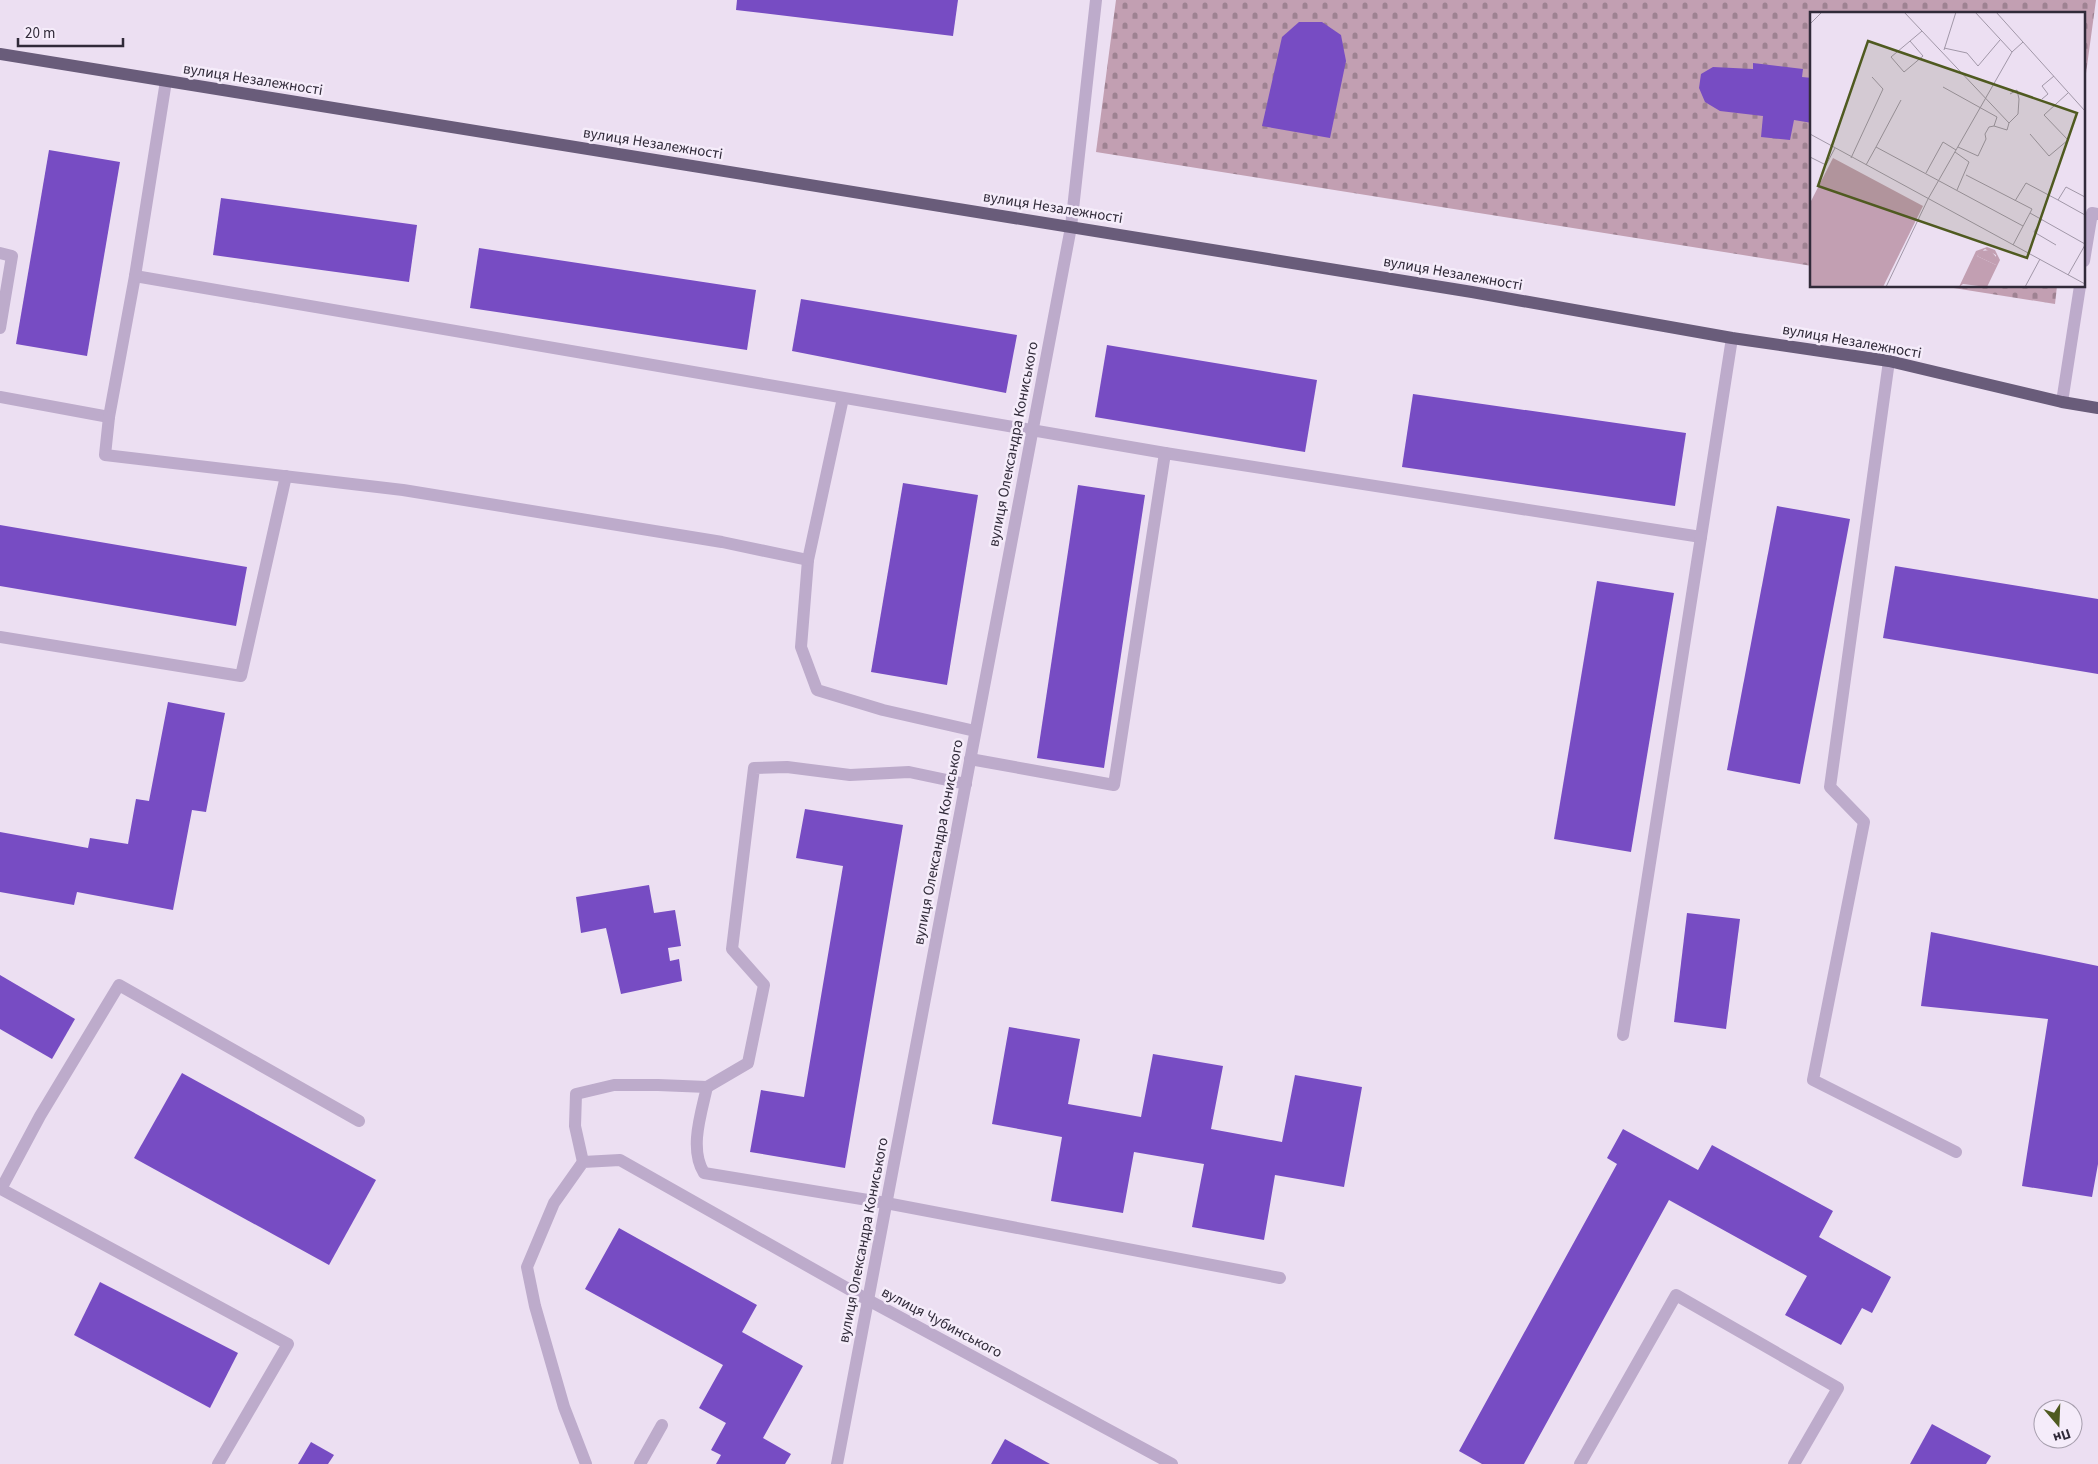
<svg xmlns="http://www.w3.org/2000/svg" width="2098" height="1464" viewBox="0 0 2098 1464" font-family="'Source Sans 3',sans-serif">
  <defs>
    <pattern id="cemetery-stones" width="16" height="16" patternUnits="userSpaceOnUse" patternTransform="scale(1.25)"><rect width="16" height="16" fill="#c29fb2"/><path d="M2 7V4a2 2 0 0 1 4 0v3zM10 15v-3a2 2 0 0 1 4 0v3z" fill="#9e8292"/></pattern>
  </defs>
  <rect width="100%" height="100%" fill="#ecdff2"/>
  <g fill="url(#cemetery-stones)">
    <polygon points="1116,0 2096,0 2084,88 2084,14 1812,14 1812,266 1096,152"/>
    <polygon points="1941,286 2057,286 2055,304"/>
  </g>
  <g fill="#774cc3">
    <polygon points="737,0 958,0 953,36 736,10"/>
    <polygon points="1299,22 1322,22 1341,35 1346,61 1330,138 1262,126 1282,37"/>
    <polygon points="1753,63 1803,69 1802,77 1812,78 1812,123 1794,120 1790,140 1761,137 1763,116 1720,111 1705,102 1699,88 1701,74 1713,67 1753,69"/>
    <polygon points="49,150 120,162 87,356 16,344"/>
    <polygon points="221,198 417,225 409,282 213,255"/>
    <polygon points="479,248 756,290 747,350 470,308"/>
    <polygon points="801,299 1017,335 1006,393 792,351"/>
    <polygon points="1107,345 1317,380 1305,452 1095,417"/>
    <polygon points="1413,394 1686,433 1675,506 1402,467"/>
    <polygon points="903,483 978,495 947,685 871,672"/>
    <polygon points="1078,485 1145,495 1104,768 1037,758"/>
    <polygon points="1777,506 1850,519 1800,784 1727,770"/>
    <polygon points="0,525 247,567 236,626 0,586"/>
    <polygon points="1895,566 2098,599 2098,674 1883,638"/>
    <polygon points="1597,581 1674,593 1631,852 1554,839"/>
    <polygon points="168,702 225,713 206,812 192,810 173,910 77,892 74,905 0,892 0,832 88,848 90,838 128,844 136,799 149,801"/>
    <polygon points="805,809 903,825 845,1168 750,1152 761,1090 804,1097 843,866 796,858"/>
    <polygon points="649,885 654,913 675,910 681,946 668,948 670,961 679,959 682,981 621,994 606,928 581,933 576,897"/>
    <polygon points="1687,913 1740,919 1726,1029 1674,1022"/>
    <polygon points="1931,932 2098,966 2098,1164 2092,1197 2022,1186 2048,1019 1921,1006"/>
    <polygon points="0,975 75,1019 52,1059 0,1029"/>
    <polygon points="1009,1027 1080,1039 1068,1104 1141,1117 1153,1054 1223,1066 1211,1129 1282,1142 1295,1075 1362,1087 1344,1187 1275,1175 1264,1240 1192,1227 1204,1164 1134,1152 1123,1213 1051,1201 1062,1137 992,1124"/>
    <polygon points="182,1073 376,1180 329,1265 134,1158"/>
    <polygon points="1623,1129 1698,1170 1712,1145 1833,1211 1819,1237 1891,1277 1872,1313 1862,1308 1841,1345 1785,1315 1807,1276 1669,1200 1524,1464 1482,1464 1459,1451 1617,1164 1607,1158"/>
    <polygon points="619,1228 757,1305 742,1332 803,1366 763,1438 791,1454 785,1464 716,1464 721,1455 711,1450 726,1423 699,1408 723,1365 585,1289"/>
    <polygon points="100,1282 238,1353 210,1408 74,1335"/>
    <polygon points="1932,1424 1991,1456 1986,1464 1910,1464"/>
    <polygon points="1005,1439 1050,1464 991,1464"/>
    <polygon points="311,1442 334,1455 328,1464 298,1464"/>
  </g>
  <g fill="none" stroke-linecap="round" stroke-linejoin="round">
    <g stroke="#bdabcb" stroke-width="12">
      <polyline points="0,253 12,256 0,328"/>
      <polyline points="2084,261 2092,213 2098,214"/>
      <polyline points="135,276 1165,453 1701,537 1732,338"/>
      <polyline points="1889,361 1830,787 1864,822 1813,1080 1956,1152"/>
      <polyline points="0,397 109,417 135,276 166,81"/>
      <polyline points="843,398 808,560 801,647 817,690 883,710 975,731"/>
      <polyline points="2062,402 2080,286"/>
      <polyline points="109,417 105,455 403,490 722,542 808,560"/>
      <polyline points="0,637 241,676 286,476"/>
      <polyline points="970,759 1114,785 1165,453"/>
      <polyline points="1623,1035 1701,537"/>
      <polyline points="707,1087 748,1063 764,985 732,949 754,768 787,767 850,775 909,772 966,784"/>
      <path d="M583 1162 575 1126 576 1094 614 1085H658L707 1087C701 1114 689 1149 704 1173L886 1203 1280 1278"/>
      <polyline points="218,1464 288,1344 1,1189 40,1116 119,985 359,1121"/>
      <polyline points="586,1464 564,1407 535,1306 527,1267 554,1203 583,1162 620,1160 868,1300 1172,1464"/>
      <polyline points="640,1464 662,1425"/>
      <polyline points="837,1464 1071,227 1096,0"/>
      <polyline points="1580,1464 1676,1295 1838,1388 1794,1464"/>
    </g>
    <polyline stroke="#695c7a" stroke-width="12" points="0,54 1472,292 1732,338 1889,361 2062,402 2098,408"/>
  </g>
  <g text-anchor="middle" stroke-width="5" stroke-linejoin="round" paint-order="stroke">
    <g font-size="15" fill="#302a39" stroke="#f5ecfa">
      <text transform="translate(253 79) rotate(9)" y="5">вулиця Незалежності</text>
      <text transform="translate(653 143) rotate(9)" y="5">вулиця Незалежності</text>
      <text transform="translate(1053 207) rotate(9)" y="5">вулиця Незалежності</text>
      <text transform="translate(1453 273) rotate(10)" y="5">вулиця Незалежності</text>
      <text transform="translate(1852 341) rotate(10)" y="5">вулиця Незалежності</text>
      <text transform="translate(1013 444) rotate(-79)" y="5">вулиця Олександра Кониського</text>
      <text transform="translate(938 842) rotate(-79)" y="5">вулиця Олександра Кониського</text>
      <text transform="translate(863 1240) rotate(-79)" y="5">вулиця Олександра Кониського</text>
      <text transform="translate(942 1322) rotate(28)" y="5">вулиця Чубинського</text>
    </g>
  </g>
  <g transform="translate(1810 12)">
    <rect width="275" height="275" fill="#ecdff2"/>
    <path d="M180 238 187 246 186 253 167 244 171 239Z" fill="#c29fb2"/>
    <path d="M23 146 113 194 73 275H0V191Z" fill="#c29fb2"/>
    <path d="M177 235 185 238 190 248 177 275 153 272 149 275 166 239ZM175 237 186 243V253L167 244Z" fill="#c29fb2" fill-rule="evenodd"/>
    <path fill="none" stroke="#a197a8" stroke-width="1" d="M94 0 199 111 208 102 209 87 207 78 200 82M165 0 202 40M186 0 275 99M0 12 12 0M100 29 113 44 94 60 81 45 112 19M134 36 157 41 168 54 190 28M134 38 146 0M133 75 187 105 184 114 197 118 199 111M232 87 238 82 232 74 244 64M0 122 275 272M220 122 239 144 258 128 234 103 258 81M66 135 91 88M148 135 168 144 176 127 175 122 179 115 184 114M145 140 159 150 147 178M0 145 16 153 25 136M41 146 73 77 62 65M56 153 66 135 213 214M116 161 133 130 146 138M156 163 222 197 220 201M275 185 256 175 248 188 275 203M205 189 216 171 248 188M232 207 224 220 246 233M203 233 220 201 275 232M258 263 275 233M76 275 118 187 202 40 213 30M215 275 230 247"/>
    <path fill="#4f5a20" fill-opacity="0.15" stroke="#4f5a20" stroke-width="2.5" d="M58 29 267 101 217 246 8 174Z"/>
    <rect width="275" height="275" fill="none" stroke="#302a39" stroke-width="2.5"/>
  </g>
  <g transform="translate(2058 1424) rotate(161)"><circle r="24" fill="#f5ecfa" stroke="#a69ead"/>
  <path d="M0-4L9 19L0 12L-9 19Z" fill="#4f5a20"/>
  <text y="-8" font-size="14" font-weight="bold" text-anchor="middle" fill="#302a39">Пн</text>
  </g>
  <path d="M18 38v8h105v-8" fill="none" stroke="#302a39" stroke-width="2.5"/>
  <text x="25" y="38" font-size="15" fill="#302a39" stroke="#f5ecfa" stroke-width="4" paint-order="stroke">20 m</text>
</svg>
